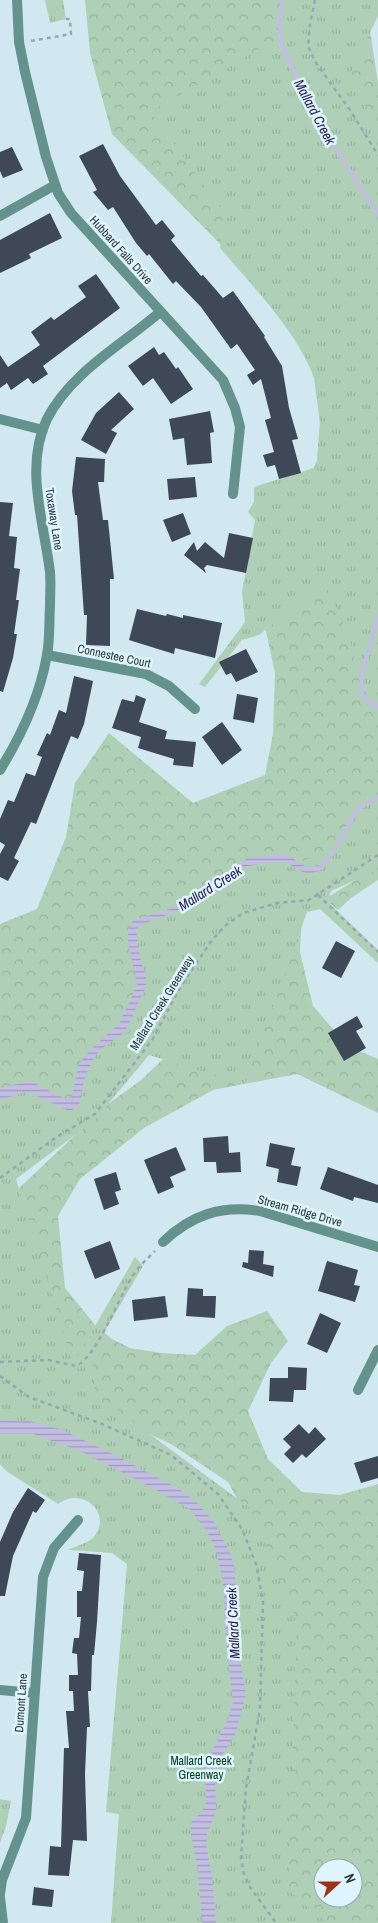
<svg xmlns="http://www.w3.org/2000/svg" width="378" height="1923" viewBox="0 0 378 1923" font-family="'Archivo Narrow',sans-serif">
  <defs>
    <pattern id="forest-crowns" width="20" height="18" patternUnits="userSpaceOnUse" patternTransform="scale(1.25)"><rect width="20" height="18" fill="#afd0b7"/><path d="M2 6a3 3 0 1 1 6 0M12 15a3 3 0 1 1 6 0" fill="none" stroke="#97b39e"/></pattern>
    <pattern id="park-tufts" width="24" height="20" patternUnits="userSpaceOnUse" patternTransform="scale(1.25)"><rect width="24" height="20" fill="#afd0b7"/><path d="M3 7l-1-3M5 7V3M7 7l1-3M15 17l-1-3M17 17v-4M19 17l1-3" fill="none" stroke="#97b39e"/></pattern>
    <pattern id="water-rules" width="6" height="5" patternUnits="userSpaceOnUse" patternTransform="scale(1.25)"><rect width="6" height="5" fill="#c2bde3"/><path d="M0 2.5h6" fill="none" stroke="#9e9ab9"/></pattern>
  </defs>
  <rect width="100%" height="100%" fill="#d1e8f1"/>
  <g fill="url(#forest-crowns)" fill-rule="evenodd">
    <polygon points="85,0 291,0 378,201 378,836 81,1098 0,1163 0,924 37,909 66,837 75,783 109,733 193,803 265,775 273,734 275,673 258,594 323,447 313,370 281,306 112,134 90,53"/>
    <polygon points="314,0 378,0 367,11 378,83 378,136"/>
    <polygon points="378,866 378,880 351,898 338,910 325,899"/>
    <path d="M302 913 300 952 313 1006 348 1046 378 1059V1113L297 1074 213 1090 144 1128 80 1179 58 1216 65 1288 96 1326 112 1339 130 1348 161 1353 195 1355 227 1326 267 1311 288 1341 271 1363 248 1411 268 1459 302 1492 340 1495 378 1484V1923H294L276 1900 273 1565 228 1482 171 1444 43 1386 0 1206 108 1104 141 1080 192 1032ZM323 1868H353V1898H323Z"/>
  </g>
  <g fill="url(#park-tufts)">
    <polygon points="45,0 63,0 66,19 50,23"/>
    <path d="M282 0H378V16L351 72 378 134V707C353 683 359 666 349 637 343 619 333 601 325 584L259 635 242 640 205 687 199 684 245 622 242 592 255 520 248 512 254 502V487L317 467C317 445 322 420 319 399 313 347 253 287 220 248L223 211 150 112 279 38Z"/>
    <path d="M378 782V870L331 891 328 902 378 950V963L320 909 307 912 245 1084 149 1055 94 1121 16 1179 73 1364 135 1257 143 1266 92 1353 96 1405 113 1407 250 1508 297 1622 288 1890 327 1923H111L119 1814 106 1812 127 1564 112 1553 68 1550C75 1546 88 1543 93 1538 114 1515 83 1485 58 1504L6 1471 0 1464V1094L26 1087 76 1102 92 1057 102 1043 130 1031 141 965 132 950 138 929 151 916 212 891 255 857C269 858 287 863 301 861 335 855 359 808 378 782Z"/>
    <polygon points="0,1799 11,1801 6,1826 0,1843"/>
  </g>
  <g fill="url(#water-rules)">
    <path d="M280 854C293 854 297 864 309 868L321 864 323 869C302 879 301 869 283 861L248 866 227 884 187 907 143 924 136 929 141 963 146 975V986L125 1032 100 1050 92 1061 84 1080 79 1106 72 1110H67L27 1092 0 1100V1088L31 1081 65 1099 72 1096 79 1064 92 1048 119 1024 137 985 128 942V931L133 921 175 907 248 858Z"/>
    <polygon points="0,1420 29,1421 60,1429 113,1454 179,1489 195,1501 214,1522 231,1555 234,1566 238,1616 239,1653 246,1695 235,1735 218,1761 215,1771 216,1812 207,1834 206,1843 212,1877 216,1923 202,1923 198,1869 190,1830 192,1820 201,1813 206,1803 205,1765 227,1721 233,1702 226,1643 223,1580 215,1548 209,1535 191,1510 149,1486 84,1453 34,1434 0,1434"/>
  </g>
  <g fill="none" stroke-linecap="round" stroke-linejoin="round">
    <g stroke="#c2bde3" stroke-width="4">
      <polyline points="282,0 279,38 298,81 333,145 378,215"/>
      <polyline points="378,617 361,678 363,696 378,709"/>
      <polyline points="319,868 332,854 358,809 378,797"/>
    </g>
  </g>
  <g fill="#3e4856">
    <polygon points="103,144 120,176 156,225 162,220 175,236 171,240 201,276 203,275 223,298 233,291 265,336 264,337 282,366 289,408 298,439 292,440 301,473 279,479 275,465 267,467 263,455 274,452 265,420 271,418 261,379 253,385 247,375 255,370 237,344 231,349 201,307 176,281 173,284 149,254 147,256 136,243 113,207 108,210 93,192 97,190 79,156"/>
    <polygon points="12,147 23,170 3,178 0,171 0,152"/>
    <polygon points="50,213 62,238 29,254 31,258 0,273 0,240"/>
    <polygon points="96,274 120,308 43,366 48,374 33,384 28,378 11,390 7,383 0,388 0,355 8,367 40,345 31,332 51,317 54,320 86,297 78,286"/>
    <polygon points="154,347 159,355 164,352 176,369 178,367 193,389 171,404 153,378 143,386 128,366"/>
    <polygon points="119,392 134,409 111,430 117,433 106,454 81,440 96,413"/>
    <polygon points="210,411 214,432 210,433 212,463 187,465 184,438 173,440 169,419"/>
    <polygon points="76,457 105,459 104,482 98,482 103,520 108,520 114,579 110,579 110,646 86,645 87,615 84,615 77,515 75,515 72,491"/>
    <polygon points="195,477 197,497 169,500 167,479"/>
    <polygon points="0,502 13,503 9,536 17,537 14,568 20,569 16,600 19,600 14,634 17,634 13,658 3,692 0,691"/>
    <polygon points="183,513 191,534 172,542 163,520"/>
    <polygon points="229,533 253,538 246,573 207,565 204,568 206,573 184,555 194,542 197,551 205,542 224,558"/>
    <polygon points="137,609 166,616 167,614 183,618 183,615 222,623 215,658 175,648 174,654 129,640"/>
    <polygon points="246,649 258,672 236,682 231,673 226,675 219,662"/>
    <polygon points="74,676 93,681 84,724 78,739 71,736 36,824 31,822 14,858 19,861 8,881 0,877 0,854 5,845 0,842 0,819 8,800 14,802 26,773 35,776 42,757 37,755 47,733 50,735 59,710 66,713"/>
    <polygon points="237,694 258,698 254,723 233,719"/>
    <polygon points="136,695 146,699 139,722 167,731 165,739 196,742 193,767 173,765 174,759 138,748 141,737 112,728 122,699 134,702"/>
    <polygon points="222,722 242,750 222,765 202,737"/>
    <polygon points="336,941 355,951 341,978 322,968"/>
    <polygon points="357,1016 363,1027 356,1031 366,1048 344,1061 328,1033"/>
    <polygon points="228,1136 229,1153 240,1152 241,1172 217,1173 216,1162 204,1162 203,1138"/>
    <polygon points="270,1143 295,1148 291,1165 301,1167 297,1186 277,1182 279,1169 266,1166"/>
    <polygon points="176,1147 186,1170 170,1177 174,1187 158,1194 144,1160"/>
    <polygon points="328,1167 378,1185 378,1203 354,1197 353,1201 320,1189"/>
    <polygon points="116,1172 121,1190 115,1192 119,1204 104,1210 94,1179"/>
    <polygon points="110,1241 120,1269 95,1279 84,1251"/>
    <polygon points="249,1250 264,1251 263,1264 274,1266 273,1277 242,1267 243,1262 248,1263"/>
    <polygon points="327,1261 358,1270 354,1285 360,1286 355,1302 318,1291"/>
    <polygon points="188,1288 203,1289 203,1296 216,1296 215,1318 186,1316"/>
    <polygon points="165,1296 168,1317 134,1321 132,1300"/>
    <polygon points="320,1313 341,1323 327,1353 307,1344"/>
    <polygon points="288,1367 307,1368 306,1390 294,1390 293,1402 269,1401 270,1378 288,1378"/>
    <polygon points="299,1424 309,1434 315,1427 326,1439 306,1458 302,1454 293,1463 284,1454 291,1447 283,1439"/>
    <polygon points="378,1456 378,1478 361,1483 354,1463"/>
    <polygon points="28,1488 45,1500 36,1513 33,1511 13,1556 5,1596 0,1596 0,1542 13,1512"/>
    <polygon points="79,1553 101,1555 97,1622 94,1655 92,1655 91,1691 88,1691 90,1727 87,1727 85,1774 87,1841 73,1840 69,1876 48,1875 50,1846 61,1847 64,1748 69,1748 66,1711 74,1711 73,1691 69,1691 69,1675 78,1675 77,1654 72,1653 74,1638 79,1638 81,1617 77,1617 77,1591 82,1591 84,1571 77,1570"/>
    <polygon points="34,1887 54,1890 52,1907 32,1905"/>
  </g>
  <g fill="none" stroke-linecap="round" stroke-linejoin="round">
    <g stroke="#96a8af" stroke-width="2.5" stroke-dasharray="4 4" stroke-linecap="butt">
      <polyline points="315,0 310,24 308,46 316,63 350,110 378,155"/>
      <polyline points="31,41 71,34 70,19 66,19"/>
      <polyline points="318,895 378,952"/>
      <polyline points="0,1178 58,1136 95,1114 152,1040 181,986 212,940 226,925 243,913 257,909 277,903 309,900 378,855"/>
      <path d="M0 1362 48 1360 76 1366C96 1358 119 1297 132 1277 138 1267 147 1259 155 1251"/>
      <polyline points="0,1376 29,1397 102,1424 171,1455 218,1494 242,1529 256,1564 263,1602 260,1709 246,1788 241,1858 244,1874 250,1887 276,1923"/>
    </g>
    <g stroke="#64938d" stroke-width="10">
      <polyline points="17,0 19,42 25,72 46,157 58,193 71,213 223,380 235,408 240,427 233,494"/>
      <polyline points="0,216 55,185"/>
      <polyline points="0,419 43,430"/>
      <polyline points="47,655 146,674 169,686 195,709"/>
      <path d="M0 770C21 736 40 695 47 655 50 639 49 622 50 606 50 595 51 583 50 572 44 522 24 467 47 419 70 373 122 345 160 312"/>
      <path d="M163 1242C191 1215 221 1205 260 1211L378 1247"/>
      <polyline points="358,1390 378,1350"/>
      <polyline points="0,1690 34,1693"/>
      <polyline points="0,1894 2,1880 26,1818 43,1577 54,1548 78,1520"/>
      <polyline points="0,1897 3,1923"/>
    </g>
  </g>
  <g text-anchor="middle" stroke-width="5" stroke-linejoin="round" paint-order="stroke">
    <g font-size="12" fill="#2a3337" stroke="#def5fe">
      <text transform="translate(121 250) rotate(48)" y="4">Hubbard Falls Drive</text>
      <text transform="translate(54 519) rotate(81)" y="4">Toxaway Lane</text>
      <text transform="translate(114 656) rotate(12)" y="4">Connestee Court</text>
      <text transform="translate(162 1003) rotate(-58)" y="4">Mallard Creek Greenway</text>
      <text transform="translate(300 1211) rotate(16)" y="4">Stream Ridge Drive</text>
      <text transform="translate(21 1703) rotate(-86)" y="4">Dumont Lane</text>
    </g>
    <g font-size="12" fill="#003c1a" stroke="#def5fe">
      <text x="201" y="1765">Mallard Creek<tspan x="201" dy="14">Greenway</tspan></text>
    </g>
    <g font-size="14" font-style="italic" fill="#2d2151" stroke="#def5fe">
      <text transform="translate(315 112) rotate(62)" y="5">Mallard Creek</text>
      <text transform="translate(210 888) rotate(-32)" y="5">Mallard Creek</text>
      <text transform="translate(233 1623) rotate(-93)" y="5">Mallard Creek</text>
    </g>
  </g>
  <g transform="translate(338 1883) rotate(69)"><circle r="24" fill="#def5fe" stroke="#96a7ae"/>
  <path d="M0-4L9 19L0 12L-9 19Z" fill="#9c3417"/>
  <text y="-8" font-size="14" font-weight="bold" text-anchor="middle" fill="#2a3337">N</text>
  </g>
</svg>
